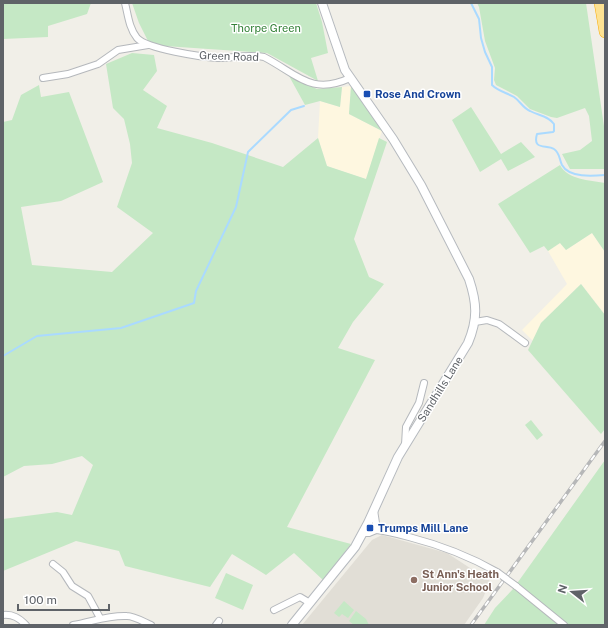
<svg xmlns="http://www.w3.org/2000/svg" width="608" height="628" viewBox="0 0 608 628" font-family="'Public Sans',sans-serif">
  <rect width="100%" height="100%" fill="#f1efe8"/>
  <g fill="#fef7e0">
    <polygon points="351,86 349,114 382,131 366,179 327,166 318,138 320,101 340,107 342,87"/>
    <polygon points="592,233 605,252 605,315 581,284 541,323 533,341 522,330 567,284 548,251 560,243 566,250"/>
  </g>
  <polygon fill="#e1ded6" points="382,535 447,553 490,581 483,598 464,625 302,625 372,540"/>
  <g fill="#c5e8c5">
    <polygon points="3,3 91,3 87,14 48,26 48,37 3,39"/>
    <polygon points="132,3 316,3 322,22 328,53 311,58 318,81 267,53 150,45 139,23"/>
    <polygon points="477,3 586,3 605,133 605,169 570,169 562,154 580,150 592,141 589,116 585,108 557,118 551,117 530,109 517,96 496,85 494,80 495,68 485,41 479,7"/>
    <polygon points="132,53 154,55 157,71 143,90 167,106 157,128 212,143 283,167 318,138 327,166 366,179 379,138 387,142 354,239 369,277 384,284 353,322 338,348 375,360 287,527 351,544 323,580 294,553 266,575 232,554 210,587 125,566 119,551 76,541 3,571 3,519 57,512 72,515 93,465 82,456 52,464 24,466 3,477 3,122 12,120 21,95 39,85 41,97 69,92 103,182 61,201 21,207 32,265 112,272 153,233 117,207 132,163 130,144 124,119 113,108 106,64"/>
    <polygon points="289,76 317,89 342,87 340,107 320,101 305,105"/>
    <polygon points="351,86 382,131 349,114"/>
    <polygon points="471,107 501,154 521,142 535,157 508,171 501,159 480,172 452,120"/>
    <path d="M560 165C568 180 589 180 605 183V252L592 233 566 250 560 243 548 251 544 246 530 253 498 204Z"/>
    <polygon points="581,284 605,315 605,429 601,434 528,350 541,323"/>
    <polygon points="531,420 543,435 537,440 525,425"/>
    <polygon points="605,460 605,625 484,625 495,608 513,589"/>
    <polygon points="226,573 253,585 243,610 215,598"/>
    <polygon points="344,601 354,610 348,618 342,614 339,617 334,613"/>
    <polygon points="356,611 366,619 369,625 354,625 349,621"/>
  </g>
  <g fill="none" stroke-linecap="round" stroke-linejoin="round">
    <g stroke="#aadaff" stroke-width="2">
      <path d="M471 3 479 19 481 38 485 52 492 67V85C498 91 507 93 514 97 520 101 523 108 530 111 539 116 547 115 554 124V131L553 132 537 134C532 151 547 144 554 149 560 153 559 159 562 165 569 178 593 176 605 175"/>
      <polyline points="3,356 37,336 121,328 194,303 196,291 236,207 248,152 291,110 304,106"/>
    </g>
    <g stroke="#b5b8bc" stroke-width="8">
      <g id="minor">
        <path d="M125 3C128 15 129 28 137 38 147 49 202 57 218 58 233 58 248 54 264 57 297 74 311 96 350 78"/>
        <polyline points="43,78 68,74 98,64 118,50 148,45"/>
        <polyline points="475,322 487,320 499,324 525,343"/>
        <polyline points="405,445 406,427 419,403 424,383"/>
        <path d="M376 530C387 531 398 534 409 537 440 545 469 556 497 572"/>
        <polyline points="363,533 369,533 376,530 376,523 374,510"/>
        <polyline points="53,564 63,572 72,586 88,596 100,618"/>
        <polyline points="516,586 564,625"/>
        <polyline points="274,610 300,597 310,603"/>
        <path d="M3 615C13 614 19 618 26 625"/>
        <path d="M73 625C91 622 108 615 127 616 134 616 144 622 151 625"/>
        <polyline points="216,625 219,621"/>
      </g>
    </g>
    <g stroke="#b6babf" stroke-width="10">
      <path id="secondary" d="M292 625 355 547 368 523 398 457 468 343C478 319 477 303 469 279L421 185 393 139 345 70 322 3"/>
    </g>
    <g stroke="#f9ab00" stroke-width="12">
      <polyline id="motorway" points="600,3 605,32"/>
    </g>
    <use href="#minor" stroke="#fff" stroke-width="6"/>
    <use href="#secondary" stroke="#fff" stroke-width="8"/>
    <use href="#motorway" stroke="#fde293" stroke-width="11"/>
    <g stroke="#b6b7b8" stroke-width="3.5">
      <polyline id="rail" points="471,625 605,441"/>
    </g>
    <use href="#rail" stroke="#fff" stroke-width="2" stroke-dasharray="6" stroke-linecap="butt"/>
    <g stroke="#b5b8bc" stroke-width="8" stroke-linecap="butt">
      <polyline id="minor-bridge" points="497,572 516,586"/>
    </g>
    <use href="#minor-bridge" stroke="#fff" stroke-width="6"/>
  </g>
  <g fill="#1a4fb4" stroke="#fff" stroke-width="1.5">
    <rect x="363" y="90" width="8" height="8" rx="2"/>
    <rect x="366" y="524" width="8" height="8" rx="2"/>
  </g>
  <circle fill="#8d6e63" stroke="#fff" stroke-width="1.5" cx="414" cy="580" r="4"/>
  <g text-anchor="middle" stroke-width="3" stroke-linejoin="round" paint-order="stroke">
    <g font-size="11" fill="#348238" stroke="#fff">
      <text x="266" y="32">Thorpe Green</text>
    </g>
    <g font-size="11" fill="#5f6368" stroke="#fff">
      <text transform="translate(229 56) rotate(2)" y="4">Green Road</text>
      <text transform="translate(440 389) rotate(-58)" y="4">Sandhills Lane</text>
    </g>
    <g font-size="11" font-weight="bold" fill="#164399" stroke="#fff" text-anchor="start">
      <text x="375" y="98">Rose And Crown</text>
      <text x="378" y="532">Trumps Mill Lane</text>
    </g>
    <g font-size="11" font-weight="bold" fill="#785e54" stroke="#fff" text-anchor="start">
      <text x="422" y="578">St Ann's Heath<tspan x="422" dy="13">Junior School</tspan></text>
    </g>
  </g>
  <rect width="608" height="628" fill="none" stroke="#5f6368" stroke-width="8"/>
  <g transform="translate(572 592) rotate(287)" stroke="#ffffff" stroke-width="3" paint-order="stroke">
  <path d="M0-3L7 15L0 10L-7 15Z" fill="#5f6368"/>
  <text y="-6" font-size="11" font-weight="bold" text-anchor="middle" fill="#5f6368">N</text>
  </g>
  <path d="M18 604v6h91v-6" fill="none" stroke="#5f6368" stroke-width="2"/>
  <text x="24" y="604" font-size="12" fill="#5f6368" stroke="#ffffff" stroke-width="3" paint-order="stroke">100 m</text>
</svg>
